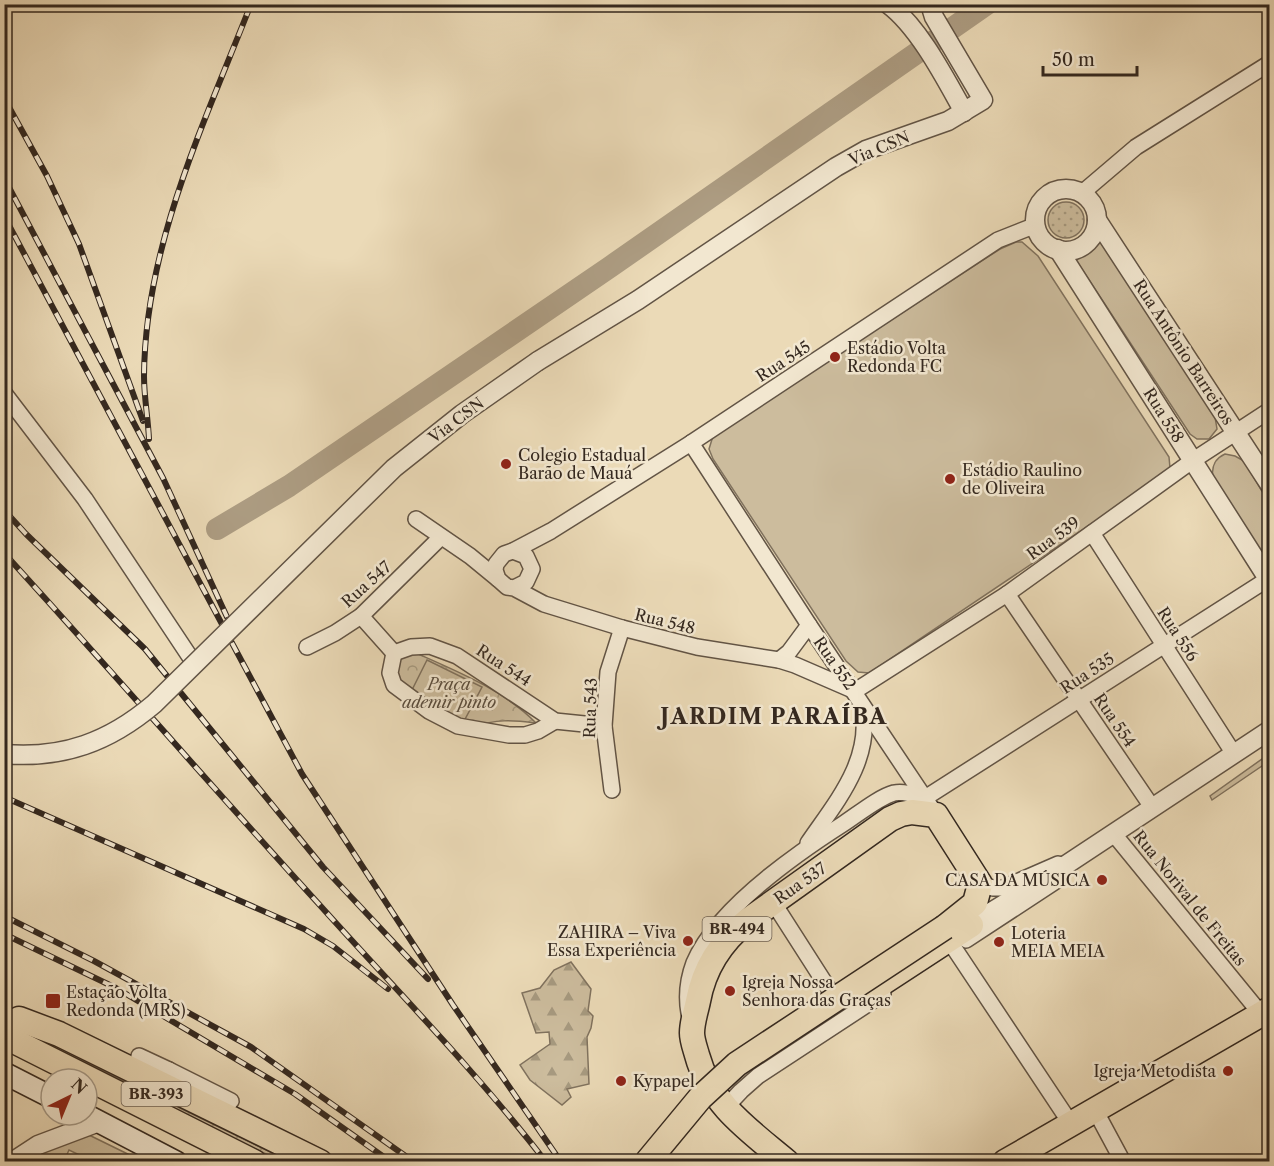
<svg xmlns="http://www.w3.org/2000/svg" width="1274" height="1166" viewBox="0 0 1274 1166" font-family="'Libre Caslon Text',serif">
  <defs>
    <pattern id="grass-dots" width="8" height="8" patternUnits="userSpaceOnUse" patternTransform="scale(1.5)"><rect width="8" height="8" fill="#ccbc9d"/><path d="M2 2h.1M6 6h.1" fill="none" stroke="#a6997f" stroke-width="1.8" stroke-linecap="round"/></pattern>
    <pattern id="forest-firs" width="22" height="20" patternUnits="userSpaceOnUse" patternTransform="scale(1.5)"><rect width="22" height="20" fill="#ccbc9d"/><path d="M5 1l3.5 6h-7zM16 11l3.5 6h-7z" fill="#a6997f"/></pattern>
    <pattern id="park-crowns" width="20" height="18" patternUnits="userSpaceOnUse" patternTransform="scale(1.5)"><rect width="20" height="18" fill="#ccbc9d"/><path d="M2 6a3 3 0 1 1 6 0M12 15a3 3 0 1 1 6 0" fill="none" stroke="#a6997f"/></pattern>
  </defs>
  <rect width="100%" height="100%" fill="#ebdab7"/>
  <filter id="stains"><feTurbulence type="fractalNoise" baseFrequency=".00333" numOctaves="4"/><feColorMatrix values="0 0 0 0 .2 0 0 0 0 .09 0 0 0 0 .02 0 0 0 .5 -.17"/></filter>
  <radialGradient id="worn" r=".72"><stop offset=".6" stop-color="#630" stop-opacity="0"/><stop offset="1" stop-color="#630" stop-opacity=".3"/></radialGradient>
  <g fill="url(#grass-dots)" stroke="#80725e" stroke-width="1.5">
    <circle cx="1066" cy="220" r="18"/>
    <polygon points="4,1023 289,1161 281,1161 5,1032"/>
  </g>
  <polygon fill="url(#forest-firs)" stroke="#80725e" stroke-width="1.5" points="571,962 591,989 588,1011 593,1016 591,1028 587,1037 589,1084 567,1089 571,1097 562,1105 530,1080 520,1065 550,1044 549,1032 536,1033 522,993 540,988 554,970"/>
  <g fill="url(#park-crowns)" stroke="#80725e" stroke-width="1.5">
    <path d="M407 649C451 669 502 688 536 723 511 720 497 719 473 727L392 681 399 656Z"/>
    <polygon points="1269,754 1269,777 1262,766 1212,800 1210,796"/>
  </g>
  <g fill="#ccbc9d" stroke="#80725e" stroke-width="1.5">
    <polygon points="1100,240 1215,417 1217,429 1209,439 1197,439 1190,434 1074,257 1090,249"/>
    <polygon points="1016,242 1022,242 1038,256 1169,457 1170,468 1155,481 869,673 858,672 846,661 713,459 709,449 713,436 1000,249"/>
    <path d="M1225 454 1235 456 1244 461 1269 503V567L1213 477C1211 466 1216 458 1225 454Z"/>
    <polygon points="427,660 482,687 463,723 410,694"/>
    <polygon points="89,1135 142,1161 92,1161 69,1150 64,1161 18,1162"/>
  </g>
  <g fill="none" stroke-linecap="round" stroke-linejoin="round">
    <polyline stroke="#ad9d83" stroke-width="22" points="217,529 289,486 610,267 987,4"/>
    <g stroke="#625445" stroke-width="18">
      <g id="minor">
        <polyline points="1082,193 1136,147 1270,63"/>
        <polyline points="4,393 85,499 194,663"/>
        <polyline points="691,443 809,625 936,815"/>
        <polyline points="416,519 470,556 498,579"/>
        <polyline points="1092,533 1234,754"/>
        <polyline points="513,551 551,531 691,443 998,240 1036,225"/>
        <polyline points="514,588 526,582 532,569 526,556 513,551 504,554 496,564 495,570 498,579 507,587 514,588 544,604 622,628 697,647 779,660 795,665 855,691"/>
        <polyline points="1007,594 1152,807"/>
        <polyline points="361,616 394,653"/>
        <polyline points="307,647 335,633 361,616 441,537"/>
        <polyline points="394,653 411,647 430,646 457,656 555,721 604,726"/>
        <polyline points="394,653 390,673 394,685 429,711 458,726 509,735 525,735 538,731 555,721"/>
        <polyline points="779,660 789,652 809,625"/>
        <polyline points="855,691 1007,594 1192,461 1270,410"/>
        <polyline points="612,790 604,726 608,672 622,628"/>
        <polyline points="925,798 1268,579"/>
        <polyline points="1113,833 1261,1014"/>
        <path d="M808 843C836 802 874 759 862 705"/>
        <polyline points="980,884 993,888 1003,888 1058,864"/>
        <polyline points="773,902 830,991"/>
        <polyline points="966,940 1059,879"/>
        <polyline points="954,948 1071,1124"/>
        <path d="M689 1013C686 996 688 979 694 963 716 910 796 854 843 824 857 815 879 797 894 793 904 791 915 795 925 798"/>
        <polyline points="139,1056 169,1070"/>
        <polyline points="164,1084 169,1070 231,1101"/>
        <polyline points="725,1108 741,1091 758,1076 883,994"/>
        <polyline points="1095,1110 1123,1162"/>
      </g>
    </g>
    <g stroke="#625445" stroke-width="21">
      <g id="tertiary">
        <path d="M888 4C919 27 945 78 964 112"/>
        <circle cx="1066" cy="220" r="31"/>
        <polyline points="1097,220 1270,485"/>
        <polyline points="1058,249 1270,582"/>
        <polyline points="538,361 638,300 836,167 866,150 948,121 983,100 934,17 930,4"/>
        <polyline points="983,917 1037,884 1270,730"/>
        <polyline points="12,1162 38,1145 99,1122"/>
      </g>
    </g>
    <g stroke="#34281f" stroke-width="24">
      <g id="secondary">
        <polyline points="4,1073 51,1097"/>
        <polyline points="86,1115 176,1162"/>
      </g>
    </g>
    <g stroke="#34281f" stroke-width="27">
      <g id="primary">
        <polyline points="867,993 971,925"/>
        <polyline points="19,1019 59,1034 320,1162"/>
        <polyline points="4,1036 254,1162"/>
        <path d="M787 1162C750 1131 710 1104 697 1055 695 1048 692 1040 692 1033 692 1022 696 1011 698 1001 704 968 722 941 747 921L890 819 901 814 912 812 936 815 980 884 975 903 945 927"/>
        <polyline points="1005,1162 1270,1009"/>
      </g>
    </g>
    <use href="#minor" stroke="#f2e7d0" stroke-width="15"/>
    <use href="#tertiary" stroke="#f2e7d0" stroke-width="18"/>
    <use href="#secondary" stroke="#f2e7d0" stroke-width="21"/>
    <use href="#primary" stroke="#ebdab7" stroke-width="24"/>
    <g stroke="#34281f" stroke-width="6">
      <g id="rail">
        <polyline points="4,98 47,176 79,244 143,421"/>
        <polyline points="4,178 163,478 227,617"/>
        <polyline points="4,216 302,774 453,1005 561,1162"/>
        <path d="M149 439C148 418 144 397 144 376 145 245 204 124 251 4"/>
        <polyline points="4,510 26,534 145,649 323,867 428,979"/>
        <path d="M4 553C110 669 212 787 317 902 394 988 475 1070 546 1162"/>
        <polyline points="4,797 304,929 333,946 388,989"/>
        <polyline points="4,916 94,961 251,1047 414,1162"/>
        <polyline points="4,934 116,988 295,1094 391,1162"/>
      </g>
    </g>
    <use href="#rail" stroke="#f2e7d0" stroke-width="4" stroke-dasharray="11" stroke-linecap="butt"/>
    <g stroke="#625445" stroke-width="21" stroke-linecap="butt">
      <path id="tertiary-bridge" d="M4 754C63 759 109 742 154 704L394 468 462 414 538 361"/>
    </g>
    <g stroke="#34281f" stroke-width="27" stroke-linecap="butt">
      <polyline id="primary-bridge" points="647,1162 700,1098 737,1064 945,927"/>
    </g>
    <use href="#tertiary-bridge" stroke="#f2e7d0" stroke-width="18"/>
    <use href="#primary-bridge" stroke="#ebdab7" stroke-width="24"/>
  </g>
  <g fill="#8f2418" stroke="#f2e7d0" stroke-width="2">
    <circle cx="835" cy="357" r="6"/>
    <circle cx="506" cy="464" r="6"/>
    <circle cx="950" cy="479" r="6"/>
    <circle cx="1102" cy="880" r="6"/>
    <circle cx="688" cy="941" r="6"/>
    <circle cx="999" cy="942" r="6"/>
    <circle cx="730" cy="991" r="6"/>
    <rect x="45" y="993" width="16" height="16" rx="3"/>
    <circle cx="1228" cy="1071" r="6"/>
    <circle cx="621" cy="1081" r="6"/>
  </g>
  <g text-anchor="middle" stroke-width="5" stroke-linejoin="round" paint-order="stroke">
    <g fill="#f2e7d0" stroke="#6d6154" stroke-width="1.5">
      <rect x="702.5" y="917" width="69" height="24" rx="4.5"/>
      <rect x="121.5" y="1082" width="69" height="24" rx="4.5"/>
    </g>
    <g font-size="15" font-weight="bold" fill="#34281f">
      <text x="737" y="934">BR-494</text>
      <text x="156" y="1099">BR-393</text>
    </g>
    <g font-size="16" fill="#34281f" stroke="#f2e7d0">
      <text transform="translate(879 148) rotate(-23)" y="6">Via CSN</text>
      <text transform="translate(1184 352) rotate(57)" y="6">Rua Antônio Barreiros</text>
      <text transform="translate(783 361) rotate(-33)" y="6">Rua 545</text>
      <text transform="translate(1164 415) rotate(58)" y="6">Rua 558</text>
      <text transform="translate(456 420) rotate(-37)" y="6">Via CSN</text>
      <text transform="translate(1053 538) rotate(-36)" y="6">Rua 539</text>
      <text transform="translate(366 584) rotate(-42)" y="6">Rua 547</text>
      <text transform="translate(665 621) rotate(14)" y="6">Rua 548</text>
      <text transform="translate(1178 634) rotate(57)" y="6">Rua 556</text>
      <text transform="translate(835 663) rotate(55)" y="6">Rua 552</text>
      <text transform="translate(504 665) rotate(33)" y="6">Rua 544</text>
      <text transform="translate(1087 673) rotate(-33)" y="6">Rua 535</text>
      <text transform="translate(590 708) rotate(-88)" y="6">Rua 543</text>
      <text transform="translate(1115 720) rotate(56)" y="6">Rua 554</text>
      <text transform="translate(800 883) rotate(-35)" y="6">Rua 537</text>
      <text transform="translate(1190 898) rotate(51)" y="6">Rua Norival de Freitas</text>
    </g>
    <g font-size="16" fill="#34281f" stroke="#f2e7d0" text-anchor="start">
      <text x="847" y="354">Estádio Volta<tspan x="847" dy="18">Redonda FC</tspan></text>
      <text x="518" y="461">Colegio Estadual<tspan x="518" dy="18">Barão de Mauá</tspan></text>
      <text x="962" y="476">Estádio Raulino<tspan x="962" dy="18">de Oliveira</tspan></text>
      <text x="1090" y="886" text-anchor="end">CASA DA MÚSICA</text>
      <text x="676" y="938" text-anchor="end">ZAHIRA – Viva<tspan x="676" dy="18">Essa Experiência</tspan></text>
      <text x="1011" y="939">Loteria<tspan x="1011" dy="18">MEIA MEIA</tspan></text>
      <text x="742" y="988">Igreja Nossa<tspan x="742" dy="18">Senhora das Graças</tspan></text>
      <text x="66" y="998">Estação Volta<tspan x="66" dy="18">Redonda (MRS)</tspan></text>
      <text x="1216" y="1077" text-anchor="end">Igreja Metodista</text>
      <text x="633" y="1087">Kypapel</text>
    </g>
    <g font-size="16" font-style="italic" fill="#5a4d3e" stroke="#f2e7d0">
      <text x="449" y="690">Praça<tspan x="449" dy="18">ademir pinto</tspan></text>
    </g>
    <g font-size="22" font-weight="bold" letter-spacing="1.5" fill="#34281f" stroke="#f2e7d0">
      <text x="774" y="724">JARDIM PARAÍBA</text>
    </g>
  </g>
  <rect width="1274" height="1166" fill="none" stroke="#ebdab7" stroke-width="24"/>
  <rect x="6" y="6" width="1262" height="1154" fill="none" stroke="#34281f" stroke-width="3"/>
  <rect x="12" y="12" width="1250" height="1142" fill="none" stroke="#34281f" stroke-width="1.5"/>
  <g transform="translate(69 1097) rotate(43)"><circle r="28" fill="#f2e7d0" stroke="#a69b89" stroke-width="1.5"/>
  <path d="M0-4.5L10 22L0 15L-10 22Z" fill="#8f2418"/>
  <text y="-9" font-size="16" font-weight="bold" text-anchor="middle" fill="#34281f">N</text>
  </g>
  <path d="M1043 66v9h94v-9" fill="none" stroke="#34281f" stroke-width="3"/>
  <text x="1052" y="66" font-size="18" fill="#34281f" stroke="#f2e7d0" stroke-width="4.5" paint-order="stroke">50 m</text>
  <rect width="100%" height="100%" filter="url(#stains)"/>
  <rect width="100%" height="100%" fill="url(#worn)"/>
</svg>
